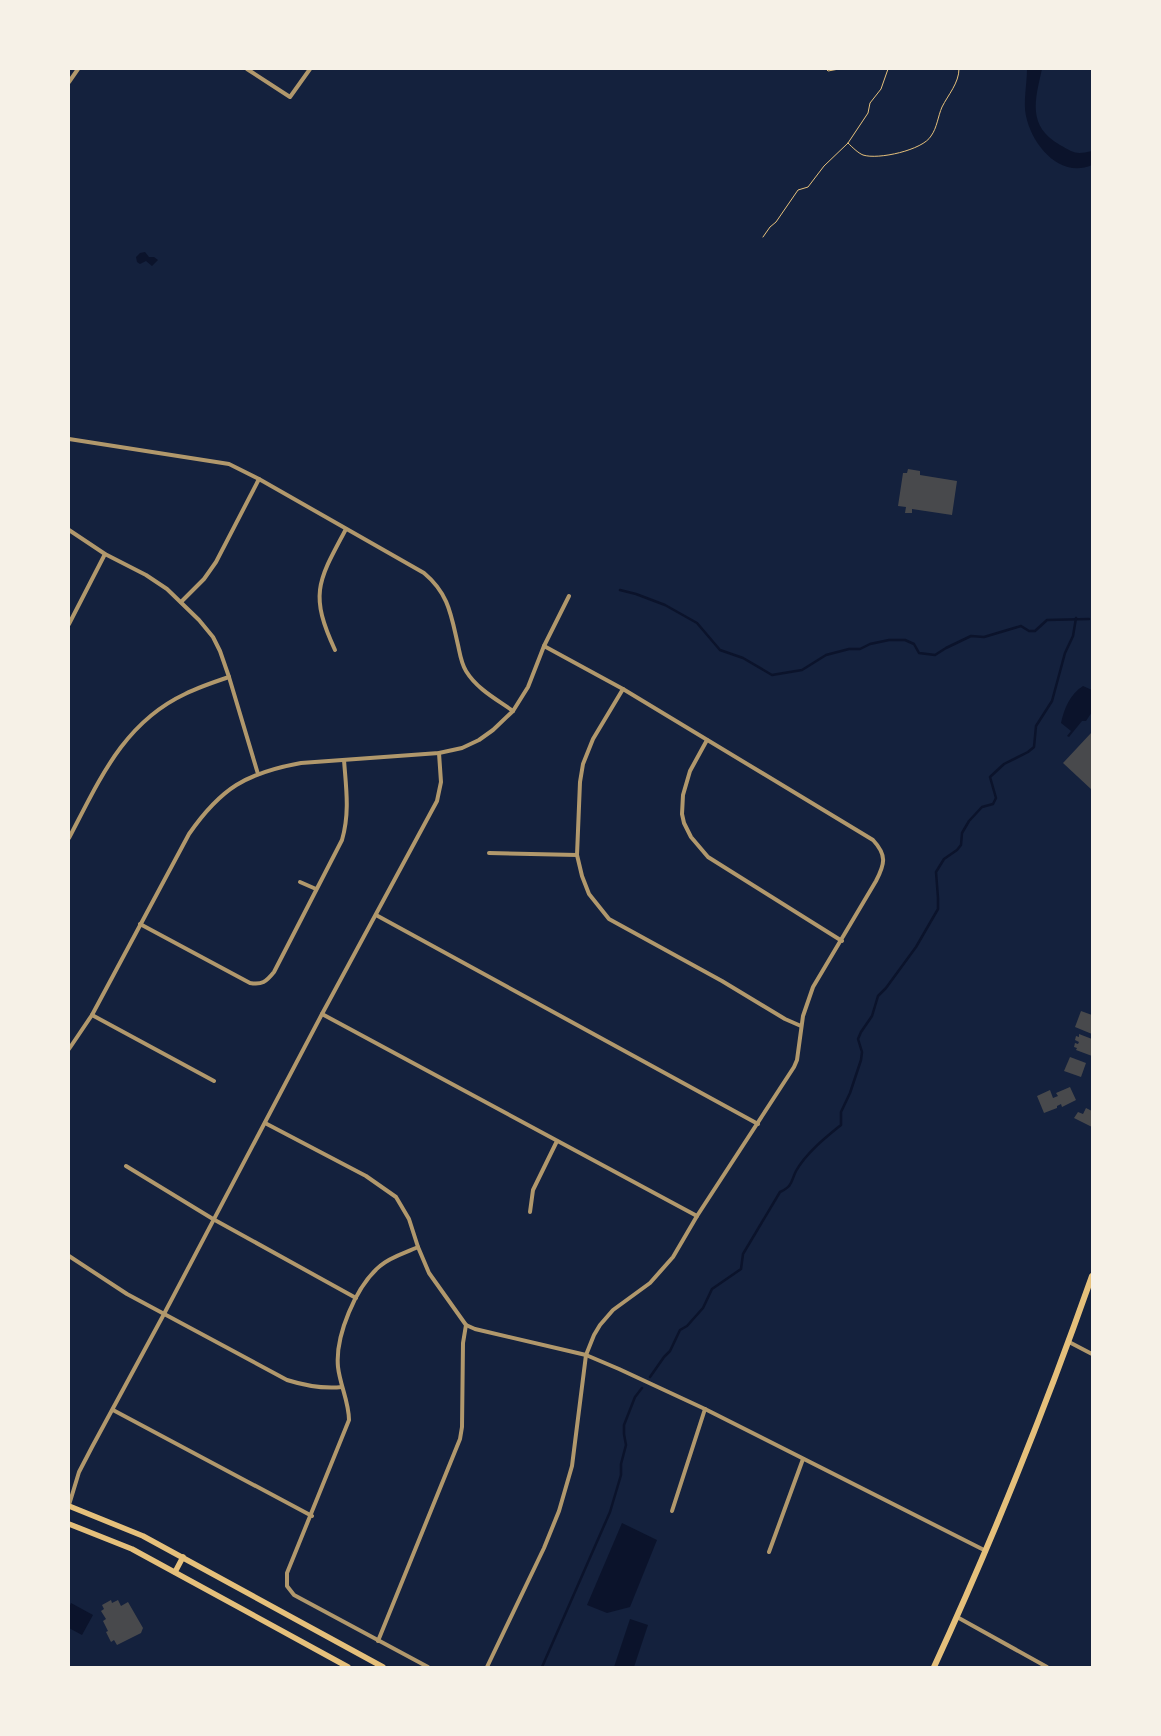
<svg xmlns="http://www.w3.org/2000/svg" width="1161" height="1736" viewBox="0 0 1161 1736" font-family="'Nunito Sans',sans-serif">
  <rect width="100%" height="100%" fill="#14213d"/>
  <g fill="#0b132b">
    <path d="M1027 69H1042C1035 100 1027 126 1060 145 1074 153 1076 155 1092 151V165C1060 179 1032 145 1026 116 1023 102 1027 84 1027 69Z"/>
    <polygon points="145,252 149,257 154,257 158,260 152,266 146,261 140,264 137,262 136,257 140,253"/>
    <path d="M1083 686 1092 690V712L1086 721H1082L1069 737 1067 736 1071 731 1061 723C1064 709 1070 694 1083 686Z"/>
    <polygon points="622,1523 657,1540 630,1607 607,1613 587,1605"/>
    <polygon points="71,1603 93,1615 82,1635 69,1628 69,1608"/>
    <polygon points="630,1619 648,1625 634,1667 614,1667"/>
  </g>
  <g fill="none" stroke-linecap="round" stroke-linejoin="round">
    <g stroke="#0b132b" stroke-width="2.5">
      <polyline points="620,590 636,594 665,605 697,623 720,650 743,658 772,675 802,670 826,655 849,649 860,649 870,644 889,640 905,640 914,644 919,653 935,655 946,648 971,636 984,637 1021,626 1029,631 1035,631 1047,620 1089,619"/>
      <path d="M650 1377 664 1357 670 1351 680 1330 687 1326 703 1308 712 1289 741 1269 743 1254 780 1192C793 1186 791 1181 796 1171 806 1153 825 1138 841 1125V1112L850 1093 861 1060 862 1052 858 1039 861 1032 872 1016 878 996 886 988 916 947 938 909V898L936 872 944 859 957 850 961 845 962 833 969 821 982 807 993 804 996 798 990 777 1004 764 1028 752 1034 747 1036 726 1052 701 1065 653 1073 636 1076 618"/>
      <polyline points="542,1667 610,1512 621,1475 621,1464 626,1445 624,1434 624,1425 635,1397 642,1388"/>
    </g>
  </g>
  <g fill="#48494c">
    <polygon points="908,469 920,471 920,475 957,481 952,515 912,509 912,513 905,513 906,507 898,506 903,473 907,473"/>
    <polygon points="1092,732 1092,790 1063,763"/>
    <polygon points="1081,1011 1092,1015 1092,1034 1075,1027"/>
    <polygon points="1079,1034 1092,1039 1092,1056 1076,1050 1077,1048 1074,1047 1075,1043 1078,1044 1079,1042 1075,1040 1076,1036 1079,1037"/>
    <polygon points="1070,1057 1086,1063 1081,1077 1064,1071"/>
    <polygon points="1070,1087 1076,1100 1062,1107 1061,1104 1057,1106 1057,1108 1044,1113 1037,1096 1050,1090 1053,1098 1058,1096 1056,1093"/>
    <polygon points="1086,1108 1092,1111 1092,1127 1074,1118 1078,1112 1083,1114"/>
    <polygon points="111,1600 112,1603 118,1600 121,1606 128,1602 143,1628 141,1633 117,1645 114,1640 111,1642 106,1632 108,1631 103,1621 106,1619 101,1611 104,1609 102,1605"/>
  </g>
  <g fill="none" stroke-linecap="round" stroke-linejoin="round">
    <g stroke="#e5c07b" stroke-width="1">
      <polyline points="826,69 828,71 839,69"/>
      <path d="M848 143C852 147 858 153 863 155 878 160 923 150 931 136 937 128 938 116 942 107 948 95 959 83 959 69"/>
      <polyline points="763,237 770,227 776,222 798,190 808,187 824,166 848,143 868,113 870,103 881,89 888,69"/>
    </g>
    <g stroke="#b1986c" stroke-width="4">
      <polyline points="247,69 290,97 310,69"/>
      <polyline points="69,82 78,69"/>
      <path d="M69 439 229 464 259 479 424 573C449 594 451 615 458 645 460 654 461 663 466 671 477 689 496 699 513 711"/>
      <polyline points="69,530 105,554 146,575 167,589 199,620 213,637 220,651 229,677 258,774"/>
      <polyline points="181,602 204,579 216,562 259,479"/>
      <polyline points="69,624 105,554"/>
      <path d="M335 650C309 594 318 581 346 529"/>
      <polyline points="623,689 593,739 583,764 580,782 577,855 582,876 589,894 609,919 722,981 785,1019 801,1026"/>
      <polyline points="707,740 690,771 683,795 682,814 684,823 691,837 708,857 842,941"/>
      <path d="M69 838C99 781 123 723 185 694 199 687 214 682 229 677"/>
      <polyline points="489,853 577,855"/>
      <polyline points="300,882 316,889"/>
      <polyline points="376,915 758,1124"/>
      <path d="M140 924 250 983C262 985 266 982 274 972L342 840C350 813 346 787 344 760"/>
      <polyline points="322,1014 697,1216"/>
      <polyline points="92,1015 214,1081"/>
      <path d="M69 1049 92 1015 189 834C221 788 246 773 301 763L439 753 462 748 479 740 493 730 513 711 528 687 544 646 569 596"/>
      <polyline points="265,1123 366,1176 396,1197 409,1219 418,1247 429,1273 466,1325 475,1329 586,1355 619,1369 705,1409 986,1551"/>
      <polyline points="126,1166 213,1219 356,1298"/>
      <polyline points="530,1212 533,1190 557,1141"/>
      <path d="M418 1247C405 1253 390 1257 380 1266 356 1286 335 1336 338 1367 340 1385 349 1402 349 1420L287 1573V1586L294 1595 428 1667"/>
      <path d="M69 1256 127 1294 287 1380C306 1386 322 1389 342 1387"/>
      <polyline points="1069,1342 1092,1354"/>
      <polyline points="113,1410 312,1516"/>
      <polyline points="69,1505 79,1472 92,1447 164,1314 322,1014 437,801 441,782 439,753"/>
      <polyline points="672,1511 705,1409"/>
      <polyline points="769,1552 803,1459"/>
      <polyline points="957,1617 1047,1667"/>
      <polyline points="378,1641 460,1439 462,1427 463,1343 466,1325"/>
      <path d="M487 1667 544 1548 559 1511 572 1466 586 1355 594 1335 600 1325 613 1310 650 1283 673 1257 697 1216 794 1067 797 1060 803 1016 813 987 876 881C885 864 887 855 873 840L623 689 544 646"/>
    </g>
    <g stroke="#e5c07b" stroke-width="5.5">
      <polyline points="69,1506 143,1536 383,1667"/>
      <polyline points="69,1524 132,1549 348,1667"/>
      <polyline points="175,1572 183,1557"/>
    </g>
    <path stroke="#e5c07b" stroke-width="6" d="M934 1667C993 1539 1045 1409 1092 1276"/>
  </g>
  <rect width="1161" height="1736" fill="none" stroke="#f6f1e7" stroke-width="140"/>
</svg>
